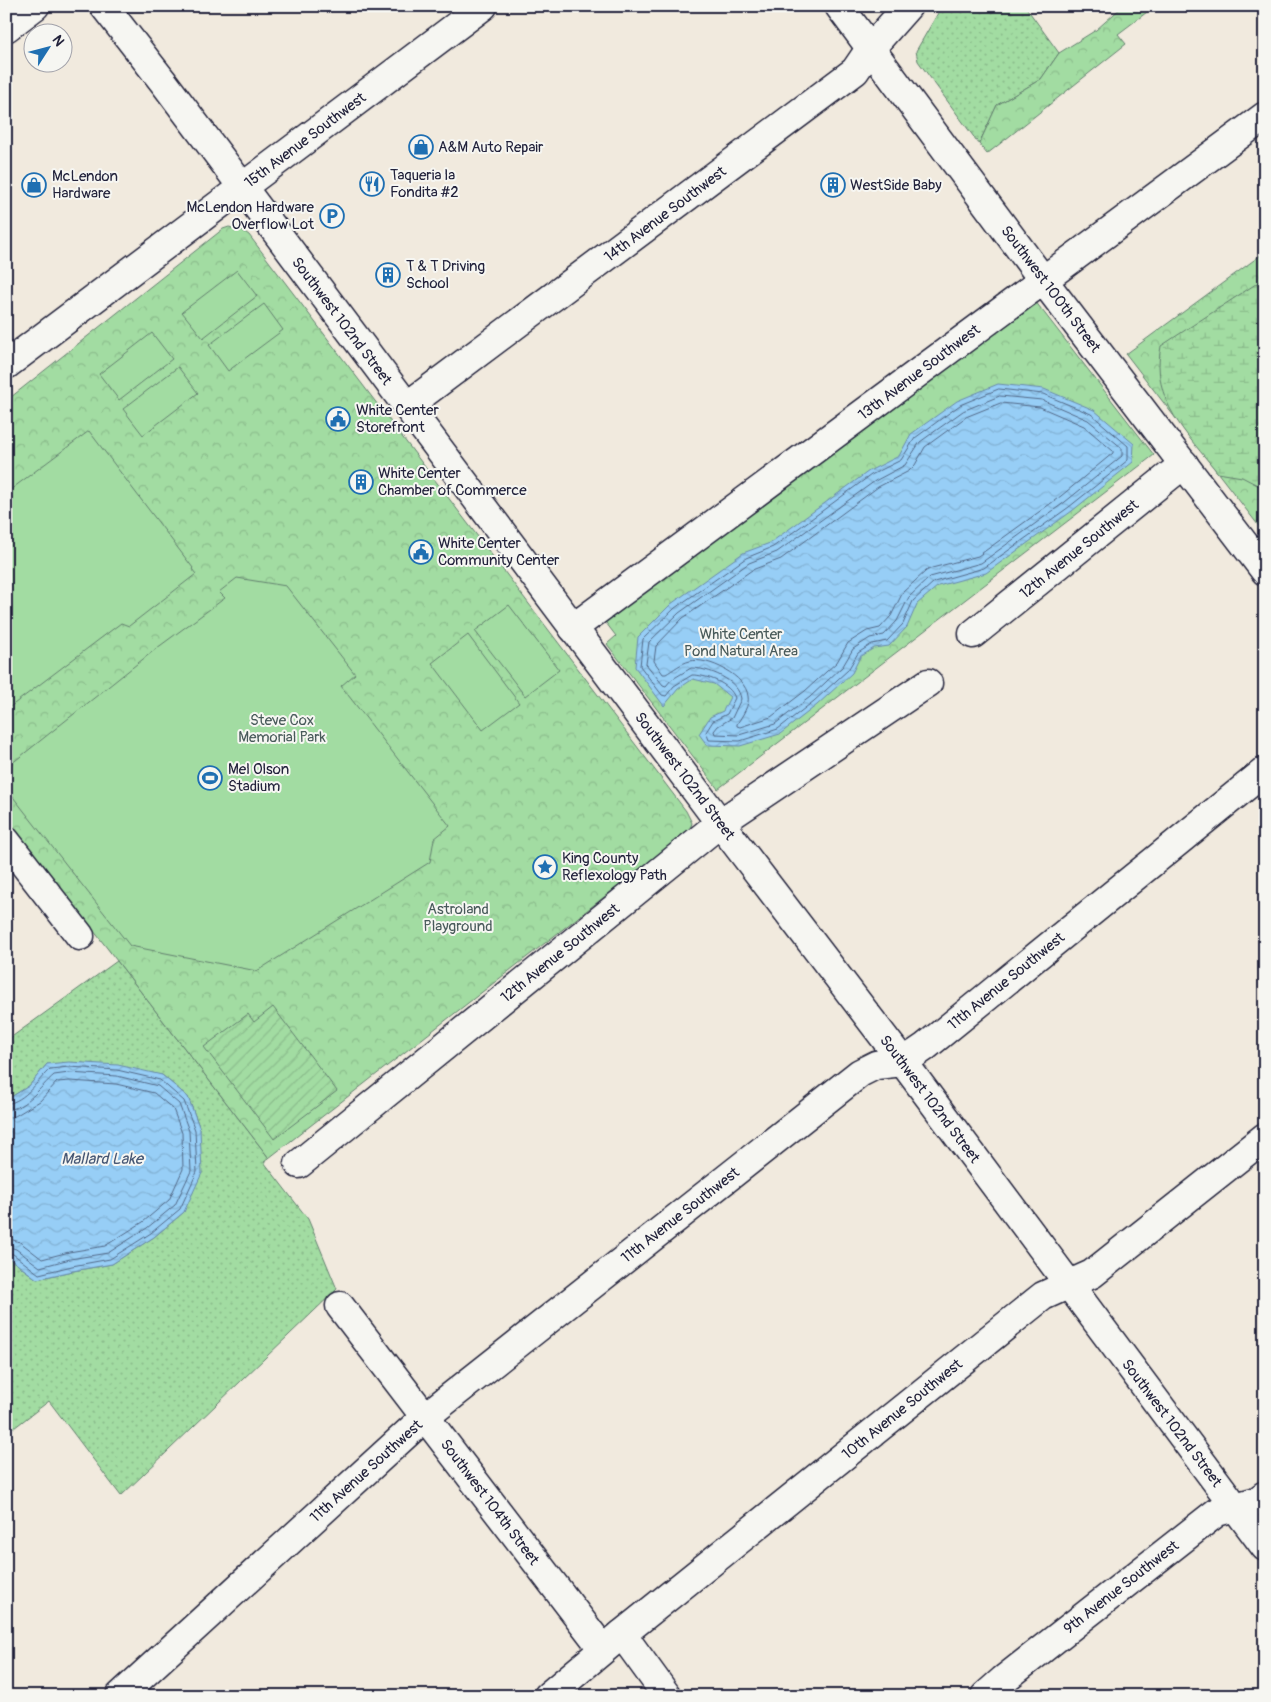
<svg xmlns="http://www.w3.org/2000/svg" width="1271" height="1702" viewBox="0 0 1271 1702" font-family="Pangolin,sans-serif">
  <defs>
    <pattern id="grass-dots" width="8" height="8" patternUnits="userSpaceOnUse" patternTransform="scale(1.25)"><rect width="8" height="8" fill="#a2dca2"/><path d="M2 2h.1M6 6h.1" fill="none" stroke="#8bbc8c" stroke-width="1.8" stroke-linecap="round"/></pattern>
    <pattern id="forest-crowns" width="20" height="18" patternUnits="userSpaceOnUse" patternTransform="scale(1.25)"><rect width="20" height="18" fill="#a2dca2"/><path d="M2 6a3 3 0 1 1 6 0M12 15a3 3 0 1 1 6 0" fill="none" stroke="#8bbc8c"/></pattern>
    <pattern id="wetland-marsh" width="20" height="14" patternUnits="userSpaceOnUse" patternTransform="scale(1.25)"><rect width="20" height="14" fill="#a2dca2"/><path d="M1 5h8M5 5V1M11 12h8M15 12V8" fill="none" stroke="#8bbc8c"/></pattern>
    <pattern id="garden-furrows" width="10" height="10" patternUnits="userSpaceOnUse" patternTransform="scale(1.25)"><rect width="10" height="10" fill="#a2dca2"/><path d="M-1 1l2-2M0 10L10 0M9 11l2-2" fill="none" stroke="#8bbc8c"/></pattern>
    <pattern id="water-waves" width="16" height="10" patternUnits="userSpaceOnUse" patternTransform="scale(1.25)"><rect width="16" height="10" fill="#97cef6"/><path d="M0 5q4-4 8 0t8 0" fill="none" stroke="#82b1d4"/></pattern>
  </defs>
  <rect width="100%" height="100%" fill="#f1eade"/>
  <filter id="ink" filterUnits="userSpaceOnUse"><feTurbulence type="fractalNoise" baseFrequency=".02" numOctaves="2"/><feDisplacementMap in="SourceGraphic" scale="10" xChannelSelector="R" yChannelSelector="G"/><feConvolveMatrix kernelMatrix="1 2 1 2 8 2 1 2 1" color-interpolation-filters="sRGB"/></filter>
  <g filter="url(#ink)">
    <g fill="url(#grass-dots)" stroke="#627f6e">
      <polygon points="948,6 1025,6 1059,53 1041,79 997,105 979,144 918,61 916,51 938,13"/>
      <polygon points="117,961 269,1158 264,1162 308,1219 337,1289 121,1496 49,1401 14,1428 6,1419 6,1308 8,1306 6,1304 6,1256 37,1279 73,1271 112,1264 154,1237 184,1212 200,1129 188,1097 162,1075 47,1064 29,1086 6,1100 6,1041"/>
    </g>
    <g fill="url(#forest-crowns)" stroke="#627f6e">
      <polygon points="1123,6 1155,6 1118,34 1126,44 987,154 979,144 997,105 1041,79 1059,53 1096,30"/>
      <polygon points="229,227 242,230 249,235 686,811 692,823 690,829 685,834 269,1158 6,817 6,401 223,229"/>
      <polygon points="1265,252 1265,534 1126,354"/>
      <polygon points="1035,301 1154,455 718,789 607,644 616,636 603,619"/>
    </g>
    <path fill="url(#wetland-marsh)" stroke="#627f6e" d="M1265 278V489L1242 477 1218 473C1187 434 1150 400 1161 346Z"/>
    <polygon fill="url(#garden-furrows)" stroke="#627f6e" points="273,1007 337,1091 274,1139 204,1047 248,1014 254,1022"/>
    <g fill="#a2dca2" stroke="#627f6e">
      <polygon points="237,270 257,296 203,338 182,312"/>
      <polygon points="264,304 283,330 228,371 209,345"/>
      <polygon points="152,333 172,359 119,400 99,374"/>
      <polygon points="178,367 198,393 143,435 123,409"/>
      <polygon points="89,431 193,568 192,569 196,574 129,626 121,623 6,710 6,493"/>
      <polygon points="237,578 286,586 355,674 341,686 450,826 434,839 430,862 257,971 130,946 6,788 6,768 157,648 225,598 219,592"/>
      <polygon points="509,605 559,670 525,696 475,631"/>
      <polygon points="468,635 519,703 483,730 432,663"/>
    </g>
    <g fill="url(#water-waves)" stroke="#6889ab">
      <polygon points="998,384 1044,389 1094,410 1134,444 1133,462 1072,511 986,573 938,586 917,604 907,627 889,646 874,648 860,657 852,673 817,705 780,734 740,746 707,745 699,734 710,717 723,711 730,697 714,684 693,679 678,689 664,706 635,667 638,637 671,604 743,553 770,543 869,471 899,456 911,434 957,401"/>
      <polygon points="69,1062 118,1065 162,1075 188,1097 200,1129 202,1173 184,1212 154,1237 112,1264 73,1271 37,1279 6,1256 6,1100 29,1086 47,1064"/>
    </g>
    <g fill="none" stroke-linecap="round" stroke-linejoin="round">
      <g stroke="#516786" stroke-width="1">
        <path d="M999 389 1043 394 1091 414 1128 446V460L1069 507 984 568 934 582 913 601 903 624 887 641 872 644 858 653 848 670 814 701 778 729 740 741 709 740 706 732 713 721 727 714 735 698C730 683 706 675 692 675L674 686 666 696 662 695 640 666 643 639 675 608 746 558 773 547 871 475 901 460 915 438 960 405Z"/>
        <path d="M1000 396 1042 400 1088 420 1122 448V456L1065 502 981 563 930 577 909 597 897 621 884 635 870 638 853 649 843 666 810 697 775 724 739 735 715 734 714 731 718 726 732 718 741 699C739 680 708 668 691 668L671 680 666 686 663 685 646 664 649 642 679 613 749 563 777 552 875 481 905 465 920 442 963 411Z"/>
        <path d="M1001 403 1040 407 1084 426 1113 451V453L1061 496 978 556 932 568 926 571 903 592 891 616 880 628 867 631 848 643 837 662 805 691 771 717 740 727 737 726V724C742 716 750 705 748 696 746 676 708 657 690 661 681 663 673 670 666 674H663L654 661 656 646 683 618 752 570 781 559 878 487 909 471 915 465 925 447 966 417Z"/>
        <path d="M6 1104C26 1101 37 1081 50 1069L69 1067 117 1070 160 1080 184 1101 195 1130 197 1172 180 1209 151 1233 110 1259 72 1266 39 1274 13 1254 6 1252"/>
        <path d="M6 1110C26 1109 40 1087 54 1075L69 1073 117 1076 158 1086 179 1104 189 1131 191 1171 175 1205 147 1228 108 1253 70 1259 40 1267 16 1249 6 1246"/>
        <polyline points="6,1118 15,1116 40,1101 57,1082 70,1081 116,1084 154,1093 173,1109 182,1133 183,1169 169,1200 143,1222 105,1246 69,1252 42,1259 20,1242 6,1238"/>
      </g>
      <g stroke="#22223b" stroke-width="31">
        <g id="minor">
          <polyline points="104,6 165,84 720,823 903,1062 1265,1547"/>
          <polyline points="839,6 1043,280 1265,571"/>
          <polyline points="6,365 483,6"/>
          <polyline points="407,406 855,71 870,49 908,6"/>
          <polyline points="573,628 1265,116"/>
          <polyline points="973,634 1184,464"/>
          <polyline points="6,841 80,936"/>
          <polyline points="299,1164 720,823 928,683"/>
          <polyline points="340,1306 603,1649"/>
          <polyline points="622,1634 667,1696"/>
          <polyline points="120,1696 425,1417 860,1073 876,1065 903,1062 925,1047 1265,771"/>
          <polyline points="548,1696 622,1634 1043,1296 1092,1274 1265,1137"/>
          <polyline points="985,1696 1003,1680 1217,1512 1257,1501 1265,1495"/>
        </g>
      </g>
      <g stroke="#22223b" stroke-width="31">
        <polyline id="major" points="6,28 35,6"/>
      </g>
      <use href="#minor" stroke="#f6f6f2" stroke-width="28"/>
      <use href="#major" stroke="#f6f6f2" stroke-width="28"/>
    </g>
  </g>
  <defs>
    <g id="shop-ring" transform="scale(1.25)"><circle r="9.5" fill="#f6f6f2" stroke="#1f6fb2" stroke-width="1.5"/><path d="M-5-2.5h2.3a2.7 3.5 0 0 1 5.4 0H5L5.5 6h-11ZM-1.5-2.5h3a1.5 2.3 0 0 0-3 0Z" fill="#1f6fb2"/></g>
    <g id="restaurant-ring" transform="scale(1.25)"><circle r="9.5" fill="#f6f6f2" stroke="#1f6fb2" stroke-width="1.5"/><path d="M-5-6h1v4h1v-4h1v4h1v-4h1v5L-1.5 .5V6h-2V.5L-5-1ZM5-6V6H3V1.5H1.5Q1.5-4 5-6Z" fill="#1f6fb2"/></g>
    <g id="building-ring" transform="scale(1.25)"><circle r="9.5" fill="#f6f6f2" stroke="#1f6fb2" stroke-width="1.5"/><path d="M-4-6H4V6H1V3H-1V6H-4ZM-2.5-4.3h1.7v1.8h-1.7ZM.8-4.3h1.7v1.8H.8ZM-2.5-1h1.7V.8h-1.7ZM.8-1h1.7V.8H.8Z" fill="#1f6fb2"/></g>
    <g id="parking-ring" transform="scale(1.25)"><circle r="9.5" fill="#f6f6f2" stroke="#1f6fb2" stroke-width="1.5"/><path d="M-3.5-5.5H1a3.5 3.5 0 0 1 0 7H-1V5.5H-3.5ZM-1-3.4V-.6H.8a1.4 1.4 0 0 0 0-2.8Z" fill="#1f6fb2"/></g>
    <g id="civic-ring" transform="scale(1.25)"><circle r="9.5" fill="#f6f6f2" stroke="#1f6fb2" stroke-width="1.5"/><path d="M-.6-6.5H3V-4.5H.6V-3L4-1V1h2V6H-6V1h2V-1L-.6-3ZM-1.2 2.5V6h2.4V2.5Z" fill="#1f6fb2"/></g>
    <g id="stadium-ring" transform="scale(1.25)"><circle r="9.5" fill="#f6f6f2" stroke="#1f6fb2" stroke-width="1.5"/><path d="M0-5a6.5 5 0 1 0 0 10a6.5 5 0 1 0 0-10ZM-3.5-1.8h7v3.6h-7Z" fill="#1f6fb2"/></g>
    <g id="sight-ring" transform="scale(1.25)"><circle r="9.5" fill="#f6f6f2" stroke="#1f6fb2" stroke-width="1.5"/><path d="M0-6L1.8-2.2L6-1.7L2.9 1.2L3.7 5.4L0 3.3L-3.7 5.4L-2.9 1.2L-6-1.7L-1.8-2.2Z" fill="#1f6fb2"/></g>
  </defs>
  <g fill-rule="evenodd">
    <use href="#shop-ring" x="421" y="147"/>
    <use href="#restaurant-ring" x="372" y="184"/>
    <use href="#shop-ring" x="34" y="185"/>
    <use href="#building-ring" x="833" y="185"/>
    <use href="#parking-ring" x="332" y="216"/>
    <use href="#building-ring" x="388" y="275"/>
    <use href="#civic-ring" x="338" y="419"/>
    <use href="#building-ring" x="361" y="482"/>
    <use href="#civic-ring" x="421" y="552"/>
    <use href="#stadium-ring" x="210" y="778"/>
    <use href="#sight-ring" x="545" y="867"/>
  </g>
  <g text-anchor="middle" stroke-width="4" stroke-linejoin="round" paint-order="stroke">
    <g font-size="15" fill="#22223b" stroke="#f6f6f2">
      <text transform="translate(305 140) rotate(-37)" y="5">15th Avenue Southwest</text>
      <text transform="translate(665 214) rotate(-37)" y="5">14th Avenue Southwest</text>
      <text transform="translate(1051 289) rotate(53)" y="5">Southwest 100th Street</text>
      <text transform="translate(342 321) rotate(53)" y="5">Southwest 102nd Street</text>
      <text transform="translate(919 372) rotate(-37)" y="5">13th Avenue Southwest</text>
      <text transform="translate(1079 549) rotate(-39)" y="5">12th Avenue Southwest</text>
      <text transform="translate(685 776) rotate(53)" y="5">Southwest 102nd Street</text>
      <text transform="translate(560 953) rotate(-39)" y="5">12th Avenue Southwest</text>
      <text transform="translate(1006 981) rotate(-39)" y="5">11th Avenue Southwest</text>
      <text transform="translate(930 1099) rotate(53)" y="5">Southwest 102nd Street</text>
      <text transform="translate(680 1215) rotate(-38)" y="5">11th Avenue Southwest</text>
      <text transform="translate(902 1409) rotate(-39)" y="5">10th Avenue Southwest</text>
      <text transform="translate(1172 1423) rotate(53)" y="5">Southwest 102nd Street</text>
      <text transform="translate(366 1471) rotate(-42)" y="5">11th Avenue Southwest</text>
      <text transform="translate(490 1502) rotate(53)" y="5">Southwest 104th Street</text>
      <text transform="translate(1121 1587) rotate(-38)" y="5">9th Avenue Southwest</text>
    </g>
    <g font-size="15" fill="#22223b" stroke="#f6f6f2" text-anchor="start">
      <text x="438" y="152">A&amp;M Auto Repair</text>
      <text x="390" y="180">Taqueria la<tspan x="390" dy="17">Fondita #2</tspan></text>
      <text x="52" y="181">McLendon<tspan x="52" dy="17">Hardware</tspan></text>
      <text x="850" y="190">WestSide Baby</text>
      <text x="314" y="212" text-anchor="end">McLendon Hardware<tspan x="314" dy="17">Overflow Lot</tspan></text>
      <text x="406" y="271">T &amp; T Driving<tspan x="406" dy="17">School</tspan></text>
      <text x="356" y="415">White Center<tspan x="356" dy="17">Storefront</tspan></text>
      <text x="378" y="478">White Center<tspan x="378" dy="17">Chamber of Commerce</tspan></text>
      <text x="438" y="548">White Center<tspan x="438" dy="17">Community Center</tspan></text>
      <text x="228" y="774">Mel Olson<tspan x="228" dy="17">Stadium</tspan></text>
      <text x="562" y="863">King County<tspan x="562" dy="17">Reflexology Path</tspan></text>
    </g>
    <g font-size="15" fill="#485a5a" stroke="#f6f6f2">
      <text x="741" y="639">White Center<tspan x="741" dy="17">Pond Natural Area</tspan></text>
      <text x="282" y="725">Steve Cox<tspan x="282" dy="17">Memorial Park</tspan></text>
      <text x="458" y="914">Astroland<tspan x="458" dy="17">Playground</tspan></text>
    </g>
    <g font-size="16" font-style="italic" fill="#455673" stroke="#f6f6f2">
      <text x="102" y="1164">Mallard Lake</text>
    </g>
  </g>
  <rect width="1271" height="1702" fill="none" stroke="#f6f6f2" stroke-width="25"/>
  <rect x="12" y="12" width="1246" height="1677" fill="none" stroke="#22223b" stroke-width="2" filter="url(#ink)"/>
  <g transform="translate(48 48) rotate(54)"><circle r="24" fill="#f6f6f2" stroke="#a1a1a9"/>
  <path d="M0-4L9 19L0 12L-9 19Z" fill="#1f6fb2"/>
  <text y="-8" font-size="14" font-weight="bold" text-anchor="middle" fill="#22223b">N</text>
  </g>
</svg>
